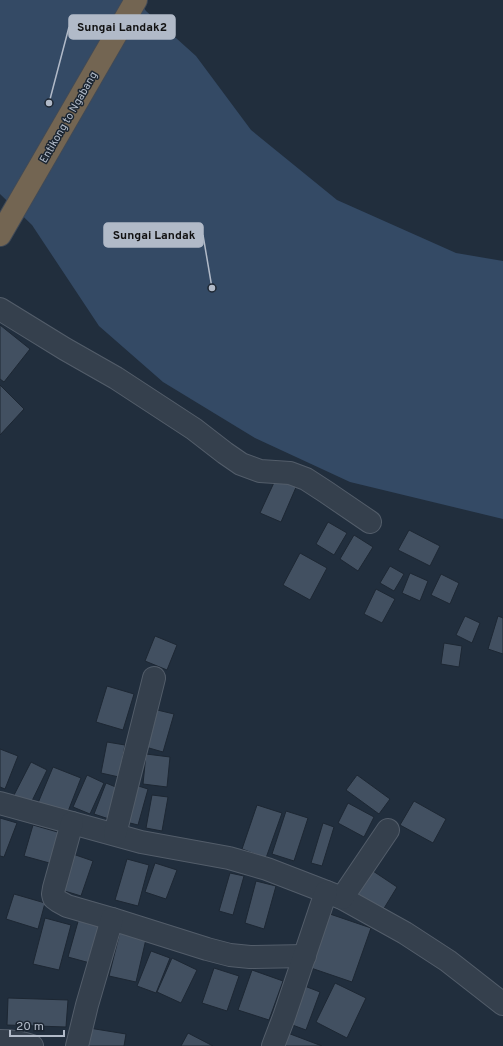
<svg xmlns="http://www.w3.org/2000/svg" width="503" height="1046" viewBox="0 0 503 1046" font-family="Overpass,sans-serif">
  <rect width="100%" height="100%" fill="#212e3d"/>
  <polygon fill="#344a65" points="0,0 139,0 146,11 196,56 251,130 337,200 456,253 503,261 503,519 350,482 255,438 163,382 99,326 32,225 0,194"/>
  <g fill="#425061" stroke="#1d2733">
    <polygon points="0,325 30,349 4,382 0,379"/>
    <polygon points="0,385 24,409 0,435"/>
    <polygon points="277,476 297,485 281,522 260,513"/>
    <polygon points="328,522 347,533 334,555 316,544"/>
    <polygon points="409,530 440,546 430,566 398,550"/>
    <polygon points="354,535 373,547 358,571 340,559"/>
    <polygon points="300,553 327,568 310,600 283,585"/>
    <polygon points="390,566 404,574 394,591 380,583"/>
    <polygon points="410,573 428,581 420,601 402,593"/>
    <polygon points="441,574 459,583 450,604 431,595"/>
    <polygon points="376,589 395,599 382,623 364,614"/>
    <polygon points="465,616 480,623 472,643 456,635"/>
    <polygon points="498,616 503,618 503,654 488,649"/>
    <polygon points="155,636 177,645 167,670 145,661"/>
    <polygon points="444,643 462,646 459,667 441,664"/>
    <polygon points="107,686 134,694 123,730 96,722"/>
    <polygon points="153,709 174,714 163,752 142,746"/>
    <polygon points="107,742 125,745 119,777 101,773"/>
    <polygon points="0,749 18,756 5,789 0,787"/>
    <polygon points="146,754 170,757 167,787 143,784"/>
    <polygon points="31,762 47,770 30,805 13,797"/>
    <polygon points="53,767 81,778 67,814 38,803"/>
    <polygon points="87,775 104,783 90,814 73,807"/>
    <polygon points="357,775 390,799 379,814 346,790"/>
    <polygon points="106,783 123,790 112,820 94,814"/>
    <polygon points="132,784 148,789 138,825 122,821"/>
    <polygon points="152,795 168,797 162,831 146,828"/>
    <polygon points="414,801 446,819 433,843 400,825"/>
    <polygon points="348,803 374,817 364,837 338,823"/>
    <polygon points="257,805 282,813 266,858 242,849"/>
    <polygon points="286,811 308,818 294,861 272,854"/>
    <polygon points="0,818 17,823 4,857 0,856"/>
    <polygon points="323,823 334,827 322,866 311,863"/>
    <polygon points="33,825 61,833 53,864 24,856"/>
    <polygon points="67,852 93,861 81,896 55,888"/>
    <polygon points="127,859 149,865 138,906 115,900"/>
    <polygon points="155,863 177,870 166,899 145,892"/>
    <polygon points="370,869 397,887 383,910 355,892"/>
    <polygon points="230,873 244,876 233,915 219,911"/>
    <polygon points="256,881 276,886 264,929 245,923"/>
    <polygon points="14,894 45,903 38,929 6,919"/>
    <polygon points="327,913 371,928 352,982 308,967"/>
    <polygon points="45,918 71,925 59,970 33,964"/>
    <polygon points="79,918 101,924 90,963 68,957"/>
    <polygon points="121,928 147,935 136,982 109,976"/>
    <polygon points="151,951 170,958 156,993 137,986"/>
    <polygon points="172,958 197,970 181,1003 157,992"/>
    <polygon points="214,968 239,976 227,1011 202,1003"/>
    <polygon points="252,970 283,981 269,1020 238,1010"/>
    <polygon points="335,983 366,998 347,1038 316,1022"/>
    <polygon points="302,985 320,992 306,1030 287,1023"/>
    <polygon points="8,998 68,1000 66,1027 7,1025"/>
    <polygon points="89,1028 126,1034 124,1046 86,1046"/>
    <polygon points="285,1032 322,1046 280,1046"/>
    <polygon points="188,1033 213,1046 181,1046"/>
  </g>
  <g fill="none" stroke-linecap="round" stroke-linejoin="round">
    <g stroke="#535d6a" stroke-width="24">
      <g id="minor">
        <polyline points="0,309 65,349 116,378 194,429 225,453 241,464 260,471 290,473 306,479 326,492 370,522"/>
        <polyline points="0,803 141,842 229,858 267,869 342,898 405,933 448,961 503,1004"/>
        <polyline points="72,823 54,888 53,894 54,898 58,901 67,906 112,919 207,949 230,955 250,957 305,956"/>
        <polyline points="115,834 154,678"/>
        <polyline points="342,898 388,830"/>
        <path d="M0 1041C11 1041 21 1042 32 1046"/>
        <polyline points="77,1046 87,1005 112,919"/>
        <polyline points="273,1046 284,1017 326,892"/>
      </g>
    </g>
    <g stroke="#414a57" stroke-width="24">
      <polyline id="highway" points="0,235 136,0"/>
    </g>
    <use href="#minor" stroke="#35404d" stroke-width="22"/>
    <use href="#highway" stroke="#736552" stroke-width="22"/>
  </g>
  <g text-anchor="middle" stroke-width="3" stroke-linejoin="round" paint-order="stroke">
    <g font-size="11" fill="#b1bac8" stroke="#1b2531">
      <text transform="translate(68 117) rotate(-60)" y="4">Entikong to Ngabang</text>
    </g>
  </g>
  <path fill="none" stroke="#b1bac8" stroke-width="1.5" d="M49 103L69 27M212 288L203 235"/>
  <g fill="#b1bac8" stroke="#1b2531" stroke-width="1.5">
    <circle cx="49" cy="103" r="4"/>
    <circle cx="212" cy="288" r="4"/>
  </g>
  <g fill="#b1bac8" stroke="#b1bac8" stroke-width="1.5">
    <rect x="69" y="15" width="106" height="24" rx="4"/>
    <rect x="104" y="223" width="99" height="24" rx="4"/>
  </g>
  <g font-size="12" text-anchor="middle" font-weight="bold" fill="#111">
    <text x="122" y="31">Sungai Landak2</text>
    <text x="154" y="239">Sungai Landak</text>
  </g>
  <path d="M10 1030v6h54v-6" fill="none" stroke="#b1bac8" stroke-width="2"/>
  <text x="16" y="1030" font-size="12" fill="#b1bac8" stroke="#1b2531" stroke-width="3" paint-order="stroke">20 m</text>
</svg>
